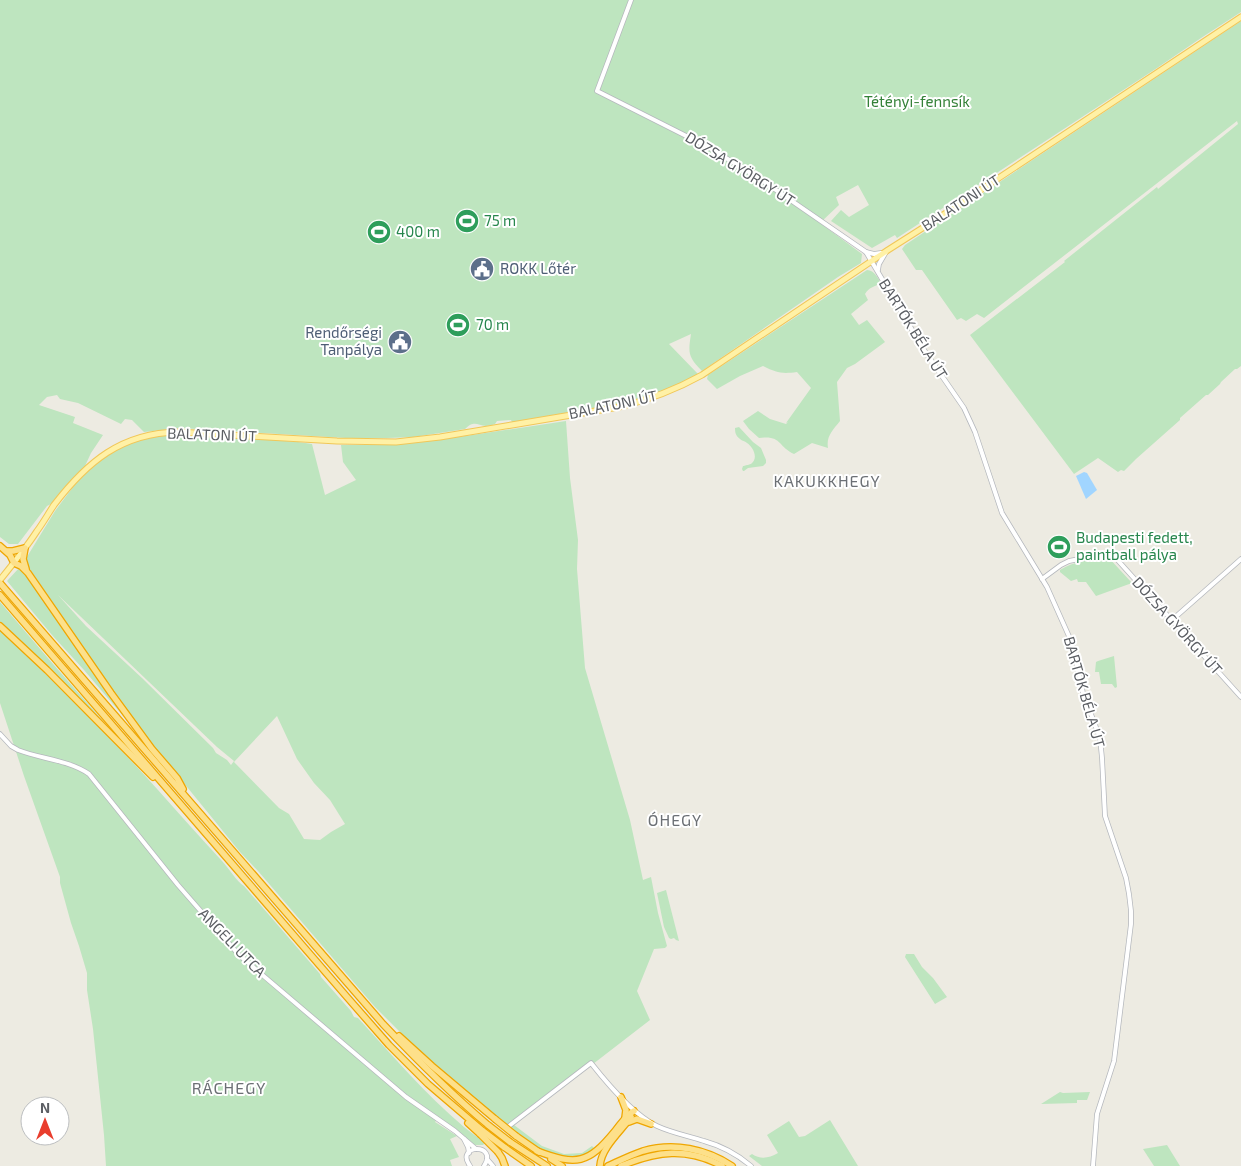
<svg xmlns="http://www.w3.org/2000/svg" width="1241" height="1166" viewBox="0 0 1241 1166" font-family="'Exo 2',sans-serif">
  <rect width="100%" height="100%" fill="#edebe2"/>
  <g fill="#bee5bf" fill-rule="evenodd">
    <path d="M0 0H1241V12L1201 38 1157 68 897 238 895 235 872 248 831 221 841 210 849 217 869 205 858 185 836 197 839 205 820 223 862 254 861 263 838 277 702 371C688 357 688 353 691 334L669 344 698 374 672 389 635 401 512 422 511 420 497 421 495 424C492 425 489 426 486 426 477 425 474 420 465 429L414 437 387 438H345L180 428 144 432 132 420 125 419 121 424 78 403 60 399 57 395 47 397 39 405 75 417 73 423 103 435 91 453 85 466 72 479 53 503 47 506 18 544H9L0 537Z"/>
    <polygon points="1241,21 1241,366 1237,369 1235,369 1221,382 1220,384 1208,395 1206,395 1180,418 1180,420 1136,459 1124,471 1121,470 1118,472 1098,458 1074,474 970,335 1065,262 1064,261 1157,187 1158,189 1238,124 1237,121 984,318 977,314 966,321 961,318 957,320 922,270 916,270 902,249 905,245"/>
    <path d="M867 270C875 271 877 277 881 283 874 287 869 287 865 294L868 300 851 314 859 325 867 320 885 342 855 364 847 368 837 382 840 421C833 430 826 436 828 448L812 443 794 454C777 446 782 435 759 438L749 429 743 421 758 411 770 419 786 424 788 422 786 423 811 388 797 372C782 374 777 373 763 366L740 376 717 389 707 379 708 375Z"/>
    <path d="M566 421 570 478 578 540 577 569 585 668 630 820 643 880 651 877 658 913 667 946 665 948 654 949 637 991 650 1020 514 1125 542 1146 564 1154 582 1153 592 1146 595 1149 582 1157 562 1159 535 1147 480 1106 411 1043 375 1007 258 871 240 852 152 744 114 692 27 565 25 560 55 511 76 483 88 468 119 448 136 441 171 434 234 437 298 442 312 444 325 495 356 480 343 462 341 445H385L413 443 472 435ZM58 595 217 747 234 761 231 765 227 760 216 753 213 748 142 678 86 626ZM277 716 297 759 314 783 330 800 345 824 331 832 320 840 304 839 289 814 279 808 234 762Z"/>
    <path d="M739 427 753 442 761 448 766 460V463L763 466 748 468 744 471H743L742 469 743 466C744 466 751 464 751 464 759 458 753 447 747 443 743 440 744 442 740 439 736 436 735 433 735 428Z"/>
    <path d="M1108 557 1132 583 1096 596 1086 582H1078L1077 579 1071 581 1060 572V570C1074 561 1091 560 1108 557Z"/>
    <polygon points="19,568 22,570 135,730 84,670 52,635 7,581"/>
    <polygon points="0,602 53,664 104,722 20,640 0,623"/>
    <path d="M0 629C54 682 108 734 158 790 179 814 200 837 222 861 228 867 237 882 244 886L320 974 321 977 351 1011 354 1017 358 1018C392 1055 425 1094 464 1127 470 1132 478 1137 485 1143L483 1145H475L439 1117 435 1122 457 1136 450 1139 459 1157 450 1160 452 1166H106L104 1135 93 1029 87 990V973L79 946 71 923 60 883V877L24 776 0 703Z"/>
    <polygon points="1114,656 1117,687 1115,688 1112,684 1101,684 1099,672 1095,672 1096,662 1098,661"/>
    <polygon points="666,890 679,941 676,940 674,938 671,939 669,938 664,927 657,893"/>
    <polygon points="906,954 914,954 922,967 933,978 947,997 935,1004 905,957"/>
    <polygon points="1060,1092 1063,1093 1090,1092 1087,1100 1077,1100 1077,1103 1041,1104"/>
    <path d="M830 1120 858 1166H762L749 1156 752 1154C761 1160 769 1158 778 1153L767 1135 789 1121 799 1137 805 1136Z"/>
    <polygon points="1167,1145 1180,1166 1154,1166 1143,1149"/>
  </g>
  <polygon fill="#a1d5ff" points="1084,472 1087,473 1097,490 1086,499 1076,476"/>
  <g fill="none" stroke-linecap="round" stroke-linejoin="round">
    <g stroke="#b5b8bd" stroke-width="5.5">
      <g id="minor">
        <polyline points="631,0 597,91 708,147 757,177 866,252 924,350 964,408 975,432 1002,513 1047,587 1072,643 1083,693 1100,738 1102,758 1105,816 1126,878 1129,894 1131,911 1131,924 1114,1061 1097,1114 1093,1166"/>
        <polyline points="866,252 874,254 881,253"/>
        <polyline points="878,270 879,264 886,252"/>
        <polyline points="1042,579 1061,565 1069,561 1105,554 1113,555 1241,697"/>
        <polyline points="1172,620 1241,559"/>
        <path d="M0 734 11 746 18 750C41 759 69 760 89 774L178 885 239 955 406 1097 455 1131 476 1149"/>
        <path d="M509 1126 591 1063C606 1082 635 1116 657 1126 672 1133 689 1136 704 1141 722 1146 738 1155 751 1166"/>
        <polyline points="464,1139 468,1147 469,1153"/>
        <polyline points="487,1159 493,1166"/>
        <path d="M470 1166C454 1144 499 1143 484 1166"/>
      </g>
    </g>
    <g stroke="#f1c758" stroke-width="7">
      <path id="major" d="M0 580C13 564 26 548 37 531 43 523 48 514 54 505 87 462 121 433 178 432L337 441 396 442 440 437 619 407C649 400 675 390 702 375L888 250 943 215 1241 17"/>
    </g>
    <g stroke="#efa601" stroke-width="8">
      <g id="highway">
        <polyline points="0,546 10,555 14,563 21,566 28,573 111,693 152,749 177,778 183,789"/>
        <polyline points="7,551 13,551 25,548 23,559 26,569"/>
        <path d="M0 583 383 1024C417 1060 451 1094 488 1125"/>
        <polyline points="0,595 347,997 389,1045 428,1084 483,1131"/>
        <polyline points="0,626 47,670 153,777"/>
        <polyline points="399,1036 432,1066 495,1119"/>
        <polyline points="621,1097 626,1110 625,1118"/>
        <polyline points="629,1122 637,1119 651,1124"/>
        <polyline points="468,1123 480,1134"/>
        <polyline points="516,1136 539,1152"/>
        <polyline points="510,1142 547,1166"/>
        <polyline points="504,1147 531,1166"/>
        <path d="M537 1151C577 1166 588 1164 615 1131 621 1124 626 1115 634 1111"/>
        <polyline points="498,1152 502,1158 505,1166"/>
        <polyline points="551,1159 562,1166"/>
        <path d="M600 1166C601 1148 621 1131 631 1117"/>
        <path d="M608 1166C619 1161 631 1155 643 1151 674 1142 706 1149 732 1166"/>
        <path d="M621 1166C657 1151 687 1147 722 1166"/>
      </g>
    </g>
    <use href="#minor" stroke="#fff" stroke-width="4"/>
    <use href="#major" stroke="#fff1a6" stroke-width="5"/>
    <use href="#highway" stroke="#fde08a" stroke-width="5.5"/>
    <g stroke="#efa601" stroke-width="8" stroke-linecap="butt">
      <g id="highway-bridge">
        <polyline points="495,1119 516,1136"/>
        <polyline points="488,1125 510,1142"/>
        <polyline points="483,1131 504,1147"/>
        <polyline points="480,1134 498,1152"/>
      </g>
    </g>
    <use href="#highway-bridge" stroke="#fde08a" stroke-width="5.5"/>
  </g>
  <defs>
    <g id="stadium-disc" transform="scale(1.25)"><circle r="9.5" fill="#2e9e5b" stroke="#fff"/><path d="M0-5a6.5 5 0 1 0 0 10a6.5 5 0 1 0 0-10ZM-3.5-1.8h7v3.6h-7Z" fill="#fff"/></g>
    <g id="civic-disc" transform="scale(1.25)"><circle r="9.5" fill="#5c6f8a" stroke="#fff"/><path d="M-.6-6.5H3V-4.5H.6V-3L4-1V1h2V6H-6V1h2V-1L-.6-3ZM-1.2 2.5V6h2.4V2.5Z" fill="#fff"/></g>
  </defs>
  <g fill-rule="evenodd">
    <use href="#stadium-disc" x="467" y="221"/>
    <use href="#stadium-disc" x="379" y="232"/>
    <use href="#civic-disc" x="482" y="269"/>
    <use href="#stadium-disc" x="458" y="325"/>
    <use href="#civic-disc" x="400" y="342"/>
    <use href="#stadium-disc" x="1059" y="547"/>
  </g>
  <g text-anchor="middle" stroke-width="4" stroke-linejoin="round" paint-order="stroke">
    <g font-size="15" fill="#348138" stroke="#fff">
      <text x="917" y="107">Tétényi-fennsík</text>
    </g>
    <g font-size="15" fill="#5b5e63" stroke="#fff">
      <text transform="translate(740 169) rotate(32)" y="5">DÓZSA GYÖRGY ÚT</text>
      <text transform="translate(961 203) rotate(-33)" y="5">BALATONI ÚT</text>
      <text transform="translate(913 329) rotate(58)" y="5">BARTÓK BÉLA ÚT</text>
      <text transform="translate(613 405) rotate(-12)" y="5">BALATONI ÚT</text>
      <text transform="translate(212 435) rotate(2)" y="5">BALATONI ÚT</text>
      <text transform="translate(1177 626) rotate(48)" y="5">DÓZSA GYÖRGY ÚT</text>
      <text transform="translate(1084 692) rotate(74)" y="5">BARTÓK BÉLA ÚT</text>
      <text transform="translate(232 943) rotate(46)" y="5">ANGELI UTCA</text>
    </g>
    <g font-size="15" fill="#27864d" stroke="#fff" text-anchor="start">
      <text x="484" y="226">75 m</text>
      <text x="396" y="237">400 m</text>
      <text x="476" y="330">70 m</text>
      <text x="1076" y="543">Budapesti fedett,<tspan x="1076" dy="17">paintball pálya</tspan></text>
    </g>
    <g font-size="15" fill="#4e5e75" stroke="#fff" text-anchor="start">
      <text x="500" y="274">ROKK Lőtér</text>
      <text x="382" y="338" text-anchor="end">Rendőrségi<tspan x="382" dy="17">Tanpálya</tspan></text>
    </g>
    <g font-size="16" letter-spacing="1" fill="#6c7075" stroke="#fff">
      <text x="827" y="487">KAKUKKHEGY</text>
      <text x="675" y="826">ÓHEGY</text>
      <text x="229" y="1094">RÁCHEGY</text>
    </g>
  </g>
  <g transform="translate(45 1121)"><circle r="24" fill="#ffffff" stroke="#bdbfc1"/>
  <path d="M0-4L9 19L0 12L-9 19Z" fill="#e93d2d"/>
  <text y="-8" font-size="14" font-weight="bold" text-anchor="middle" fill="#5b5e63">N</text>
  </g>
</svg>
